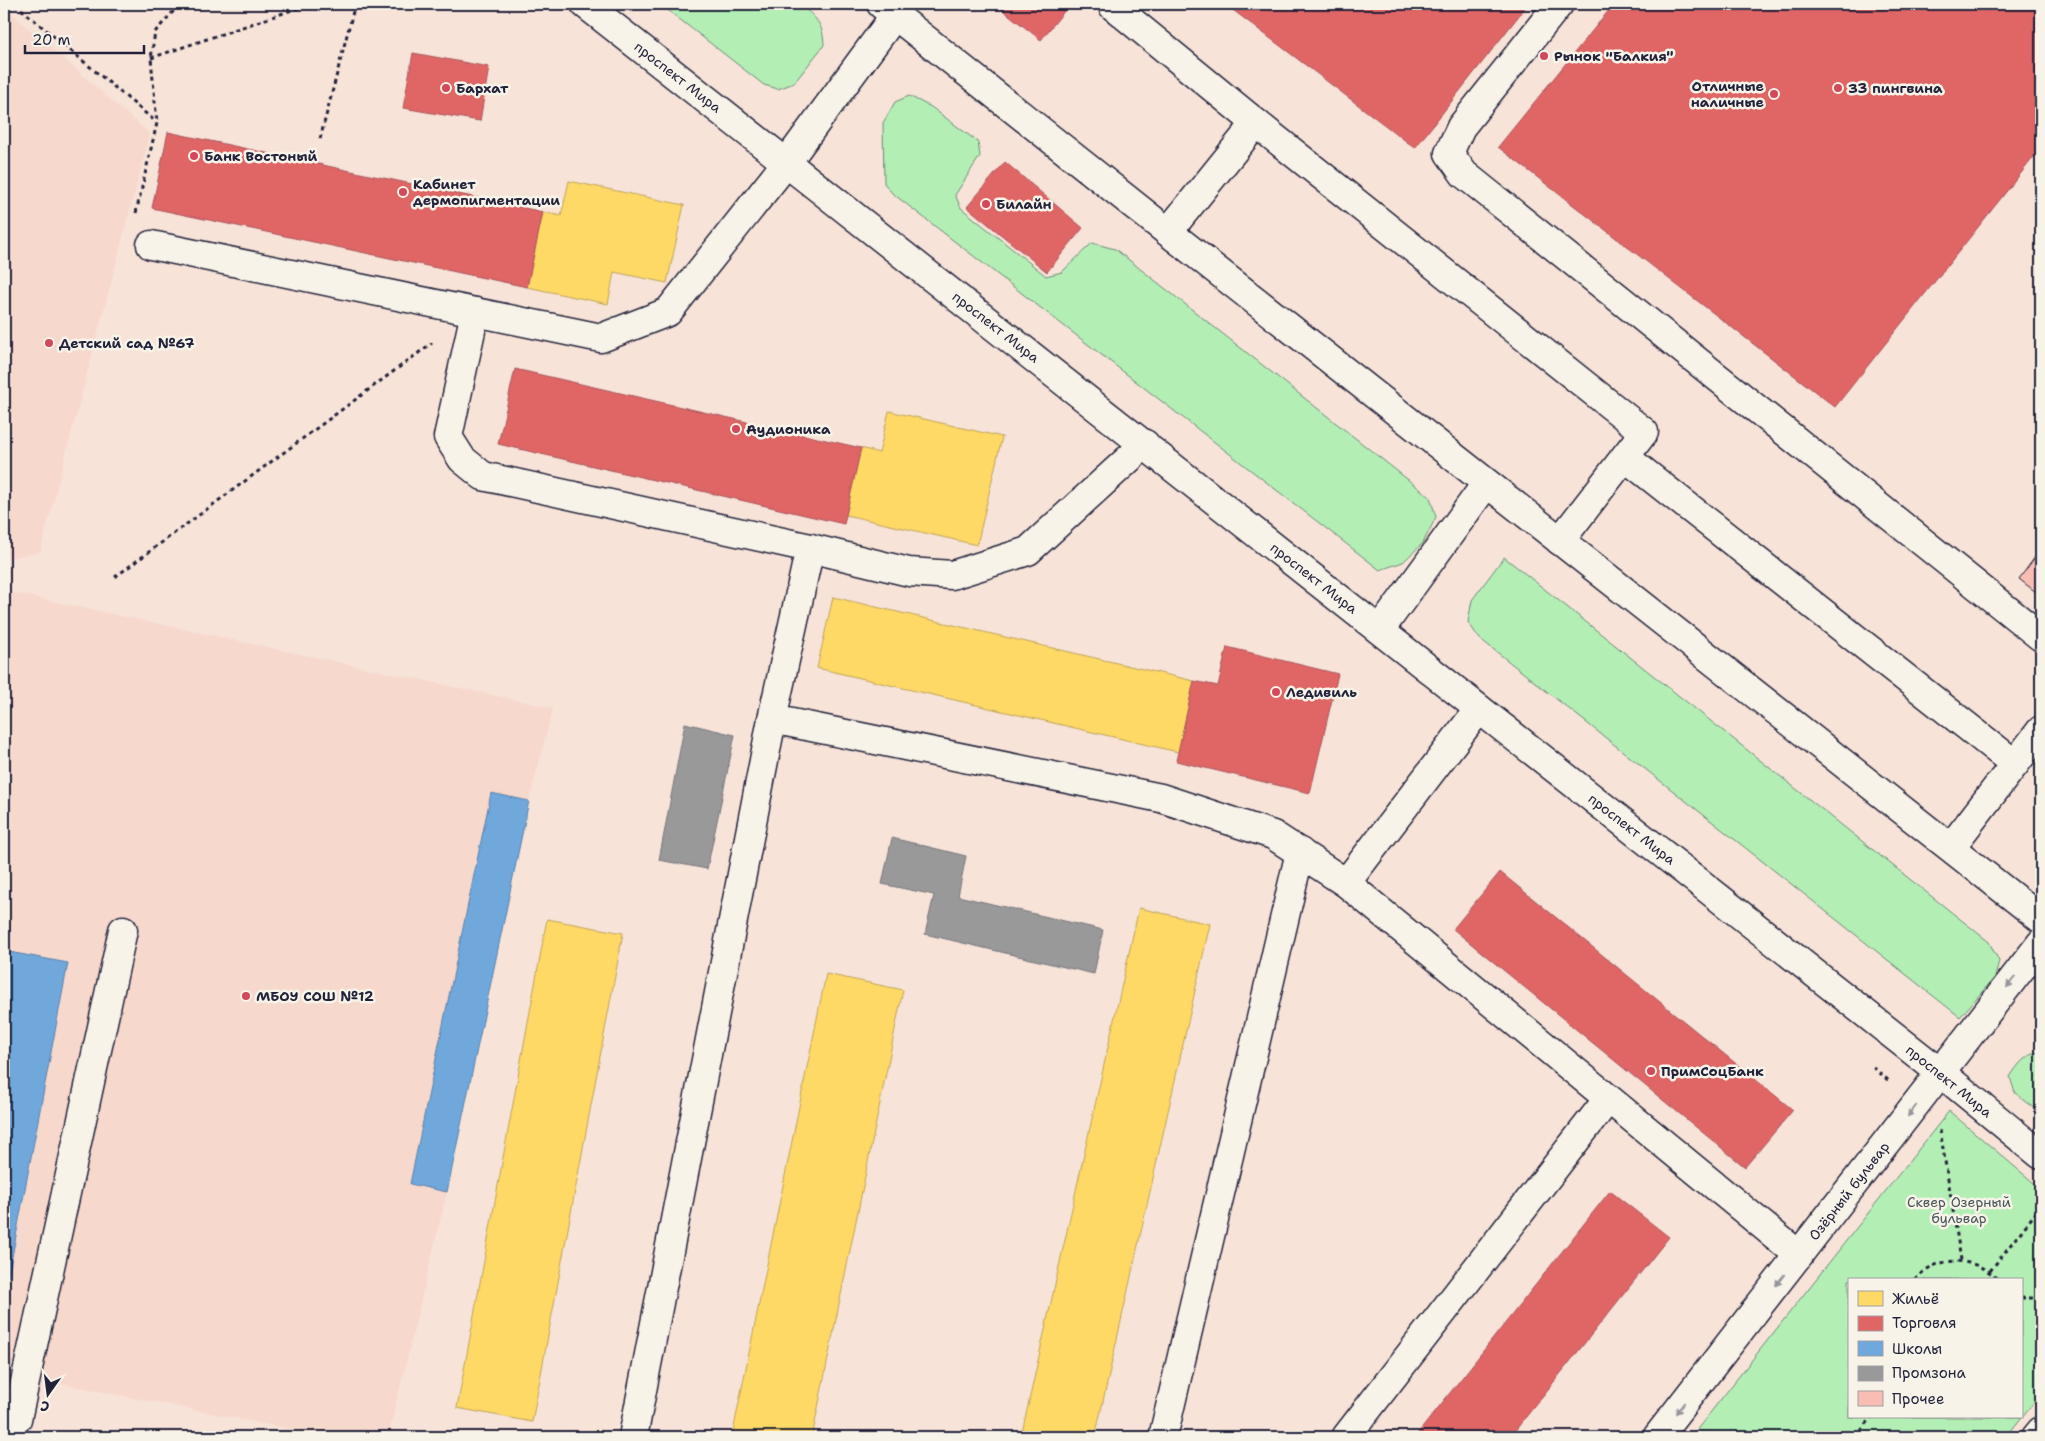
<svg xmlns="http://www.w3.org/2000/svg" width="2045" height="1441" viewBox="0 0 2045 1441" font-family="'Shantell Sans',sans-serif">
  <rect width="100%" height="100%" fill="#f7e3d8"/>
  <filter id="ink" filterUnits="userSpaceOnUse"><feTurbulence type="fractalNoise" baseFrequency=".02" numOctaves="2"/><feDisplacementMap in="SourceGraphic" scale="10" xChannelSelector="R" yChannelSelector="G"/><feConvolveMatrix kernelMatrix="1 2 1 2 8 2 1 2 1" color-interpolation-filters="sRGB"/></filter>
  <g filter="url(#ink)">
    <g fill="#f7d8cd">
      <polygon points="4,7 150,134 40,552 4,559"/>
      <polygon points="4,591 553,708 529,801 447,1192 388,1437 330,1437 4,1372"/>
    </g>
    <g fill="#b3efb4" stroke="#6a8878" fill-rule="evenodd">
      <path d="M660 4H800C816 18 823 23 824 45L794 83 778 89 764 85Z"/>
      <polygon points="909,96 931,107 978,142 980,156 955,195 961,208 1046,276 1062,272 1092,243 1115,249 1430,497 1436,517 1423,543 1403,562 1380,570 892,193 884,183 883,123 895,102"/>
      <polygon points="1504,557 1989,942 1999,961 1995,977 1960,1017 1479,638 1468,622 1472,600"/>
      <path d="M2041 1051V1113L2015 1093 2010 1077C2019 1063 2025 1055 2041 1051Z"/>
      <path d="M1949 1111 2041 1189V1393L2006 1437H1691ZM1849 1280H2021V1417H1849Z"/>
    </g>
    <g fill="#ffd966" stroke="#bda259">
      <polygon points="569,181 684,205 667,283 614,272 608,304 527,287 543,212 561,216"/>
      <polygon points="889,411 1002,437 977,545 846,515 861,448 879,453"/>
      <polygon points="833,597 1194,681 1178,752 817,668"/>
      <polygon points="1139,908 1210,924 1095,1437 1021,1437"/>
      <polygon points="547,919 623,933 532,1422 457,1408"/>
      <polygon points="826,974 903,990 812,1437 732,1437"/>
    </g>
    <g fill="#e06666" stroke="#a75259">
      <polygon points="995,4 1070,4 1041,40"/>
      <polygon points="1225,4 1528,4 1415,148"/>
      <polygon points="1614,4 2041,4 2041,148 1835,407 1498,147"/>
      <polygon points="413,53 489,67 480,121 403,108"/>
      <polygon points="168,132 543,212 527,287 152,208"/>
      <polygon points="1005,162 1083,228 1047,272 967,207"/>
      <polygon points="515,369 861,448 844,524 498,444"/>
      <polygon points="1227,647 1338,674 1310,793 1176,761 1194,681 1218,686"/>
      <polygon points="1500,872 1793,1110 1745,1167 1453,929"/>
      <polygon points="1610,1191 1669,1237 1510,1437 1415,1437"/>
    </g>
    <g fill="#6fa8dc" stroke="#5880ac">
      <polygon points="491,793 529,801 447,1192 410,1184"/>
      <polygon points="4,951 68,963 8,1278 4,1277"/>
    </g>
    <g fill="#999" stroke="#75757d">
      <polygon points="685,723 735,735 707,869 659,860"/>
      <polygon points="892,838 966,856 958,896 1103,930 1094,974 925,934 934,895 882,884"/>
    </g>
    <polygon fill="#f8bdb3" stroke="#22223b" points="2041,549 2041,596 2019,579"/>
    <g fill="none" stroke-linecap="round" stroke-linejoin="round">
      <g stroke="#22223b" stroke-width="31">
        <g id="minor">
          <polyline points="585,4 1941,1073 2041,1155"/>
          <polyline points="1559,4 1461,127 1449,153 1464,174 2041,637"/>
          <polyline points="1113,6 1256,123 1644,432 1560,541"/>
          <polyline points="1168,232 1256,123"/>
          <polyline points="151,245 601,338 668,312 787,162 895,15"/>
          <polyline points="475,312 448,437 462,459 483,476 810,548 909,572 952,575 1028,551 1145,444"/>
          <polyline points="1625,457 2015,764"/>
          <polyline points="1380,630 1486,484"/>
          <polyline points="772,719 1161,798 1273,835 1346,883 1799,1255"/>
          <polyline points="1951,847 2041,730"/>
          <polyline points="1346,883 1479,709"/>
          <polyline points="4,1417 17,1419 123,930"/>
          <polyline points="633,1437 772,719 810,548"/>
          <polyline points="1163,1437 1300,852"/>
          <polyline points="1346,1437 1608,1099"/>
          <polyline points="1657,1437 2041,943"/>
          <polyline points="2036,1437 2041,1431"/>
        </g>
      </g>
      <g stroke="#22223b" stroke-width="31">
        <polyline id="major" points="881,4 1168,232 2041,919"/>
      </g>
      <g stroke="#22223b" stroke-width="3" stroke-dasharray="4 4" stroke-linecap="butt">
        <polyline points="15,4 156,122"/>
        <polyline points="151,58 310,4"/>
        <polyline points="320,139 355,4"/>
        <polyline points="136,213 157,123 151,58 155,32 180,4"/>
        <polyline points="115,577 432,343"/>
        <polyline points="1873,1067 1889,1081"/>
        <polyline points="1940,1130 1961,1260"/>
        <polyline points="1990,1271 2041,1206"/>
        <path d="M1915 1280C1936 1254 1976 1256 1998 1280"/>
        <polyline points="2021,1298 2041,1298"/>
        <polyline points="1856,1437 1872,1417"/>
      </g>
      <use href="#minor" stroke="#f7f3e8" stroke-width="28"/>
      <use href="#major" stroke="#f7f3e8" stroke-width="28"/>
    </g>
    <defs><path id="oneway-solid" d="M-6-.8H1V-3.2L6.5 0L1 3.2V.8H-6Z" transform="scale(1.25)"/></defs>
    <g fill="#97959a">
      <use href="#oneway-solid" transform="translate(2011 982) rotate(128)"/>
      <use href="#oneway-solid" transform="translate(1912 1111) rotate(128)"/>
      <use href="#oneway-solid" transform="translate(1780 1280) rotate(128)"/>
      <use href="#oneway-solid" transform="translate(1680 1408) rotate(128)"/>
    </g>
  </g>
  <g fill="#d1495b" stroke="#f7f3e8" stroke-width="2">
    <circle cx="1544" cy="56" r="5"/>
    <circle cx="446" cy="88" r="5"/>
    <circle cx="1838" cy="88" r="5"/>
    <circle cx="1774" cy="94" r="5"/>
    <circle cx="194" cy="156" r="5"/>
    <circle cx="403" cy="192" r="5"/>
    <circle cx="986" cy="204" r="5"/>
    <circle cx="49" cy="343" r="5"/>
    <circle cx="736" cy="429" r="5"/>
    <circle cx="1276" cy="692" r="5"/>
    <circle cx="246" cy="996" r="5"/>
    <circle cx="1651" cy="1071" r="5"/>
  </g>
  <g text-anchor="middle" stroke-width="5" stroke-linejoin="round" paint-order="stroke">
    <g font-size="14" font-weight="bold" fill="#22223b" stroke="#f7f3e8" text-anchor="start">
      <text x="1554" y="61">Рынок "Балкия"</text>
      <text x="1764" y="91" text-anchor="end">Отличные<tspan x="1764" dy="16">наличные</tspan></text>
      <text x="456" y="93">Бархат</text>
      <text x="1848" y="93">33 пингвина</text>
      <text x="204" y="161">Банк Востоный</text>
      <text x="413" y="189">Кабинет<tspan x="413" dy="16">дермопигментации</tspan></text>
      <text x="996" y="209">Билайн</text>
      <text x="59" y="348">Детский сад №67</text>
      <text x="746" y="434">Аудионика</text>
      <text x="1286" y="697">Ледивиль</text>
      <text x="256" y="1001">МБОУ СОШ №12</text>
      <text x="1661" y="1076">ПримСоцБанк</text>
    </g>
    <g font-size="14" fill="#22223b" stroke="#f7f3e8">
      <text transform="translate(678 77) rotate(38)" y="5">проспект Мира</text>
      <text transform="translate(996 327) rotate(38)" y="5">проспект Мира</text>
      <text transform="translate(1314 578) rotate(38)" y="5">проспект Мира</text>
      <text transform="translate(1632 829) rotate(38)" y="5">проспект Мира</text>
      <text transform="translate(1949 1081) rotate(39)" y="5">проспект Мира</text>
      <text transform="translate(1849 1191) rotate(-52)" y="5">Озёрный бульвар</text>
    </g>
    <g font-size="14" fill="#465559" stroke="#f7f3e8">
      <text x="1959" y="1207">Сквер Озерный<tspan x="1959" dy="16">бульвар</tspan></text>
    </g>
  </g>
  <rect width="2045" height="1441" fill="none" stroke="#f7f3e8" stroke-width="20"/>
  <rect x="10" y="10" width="2025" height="1421" fill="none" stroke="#22223b" stroke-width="2" filter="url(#ink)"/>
  <rect x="1848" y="1278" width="175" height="140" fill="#f7f3e8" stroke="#a29fa3"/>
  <rect x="1858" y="1291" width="25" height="15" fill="#ffd966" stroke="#a29fa3"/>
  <text x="1892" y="1304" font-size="15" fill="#22223b">Жильё</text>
  <rect x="1858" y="1316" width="25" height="15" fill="#e06666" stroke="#a29fa3"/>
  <text x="1892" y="1328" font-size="15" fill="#22223b">Торговля</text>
  <rect x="1858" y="1341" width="25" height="15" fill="#6fa8dc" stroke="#a29fa3"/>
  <text x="1892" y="1354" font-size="15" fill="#22223b">Школы</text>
  <rect x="1858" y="1366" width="25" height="15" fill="#999999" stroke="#a29fa3"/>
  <text x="1892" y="1378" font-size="15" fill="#22223b">Промзона</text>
  <rect x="1858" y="1391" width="25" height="15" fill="#f8bdb3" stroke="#a29fa3"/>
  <text x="1892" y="1404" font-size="15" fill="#22223b">Прочее</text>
  <g transform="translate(48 1394) rotate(194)" stroke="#f7f3e8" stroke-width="4" paint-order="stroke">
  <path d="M0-4L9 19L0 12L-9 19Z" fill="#22223b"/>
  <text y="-8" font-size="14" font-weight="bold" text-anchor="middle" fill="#22223b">С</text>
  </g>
  <path d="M25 45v8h119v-8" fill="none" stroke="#22223b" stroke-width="2.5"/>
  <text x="32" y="45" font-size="15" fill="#22223b" stroke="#f7f3e8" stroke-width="4" paint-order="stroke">20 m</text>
</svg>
